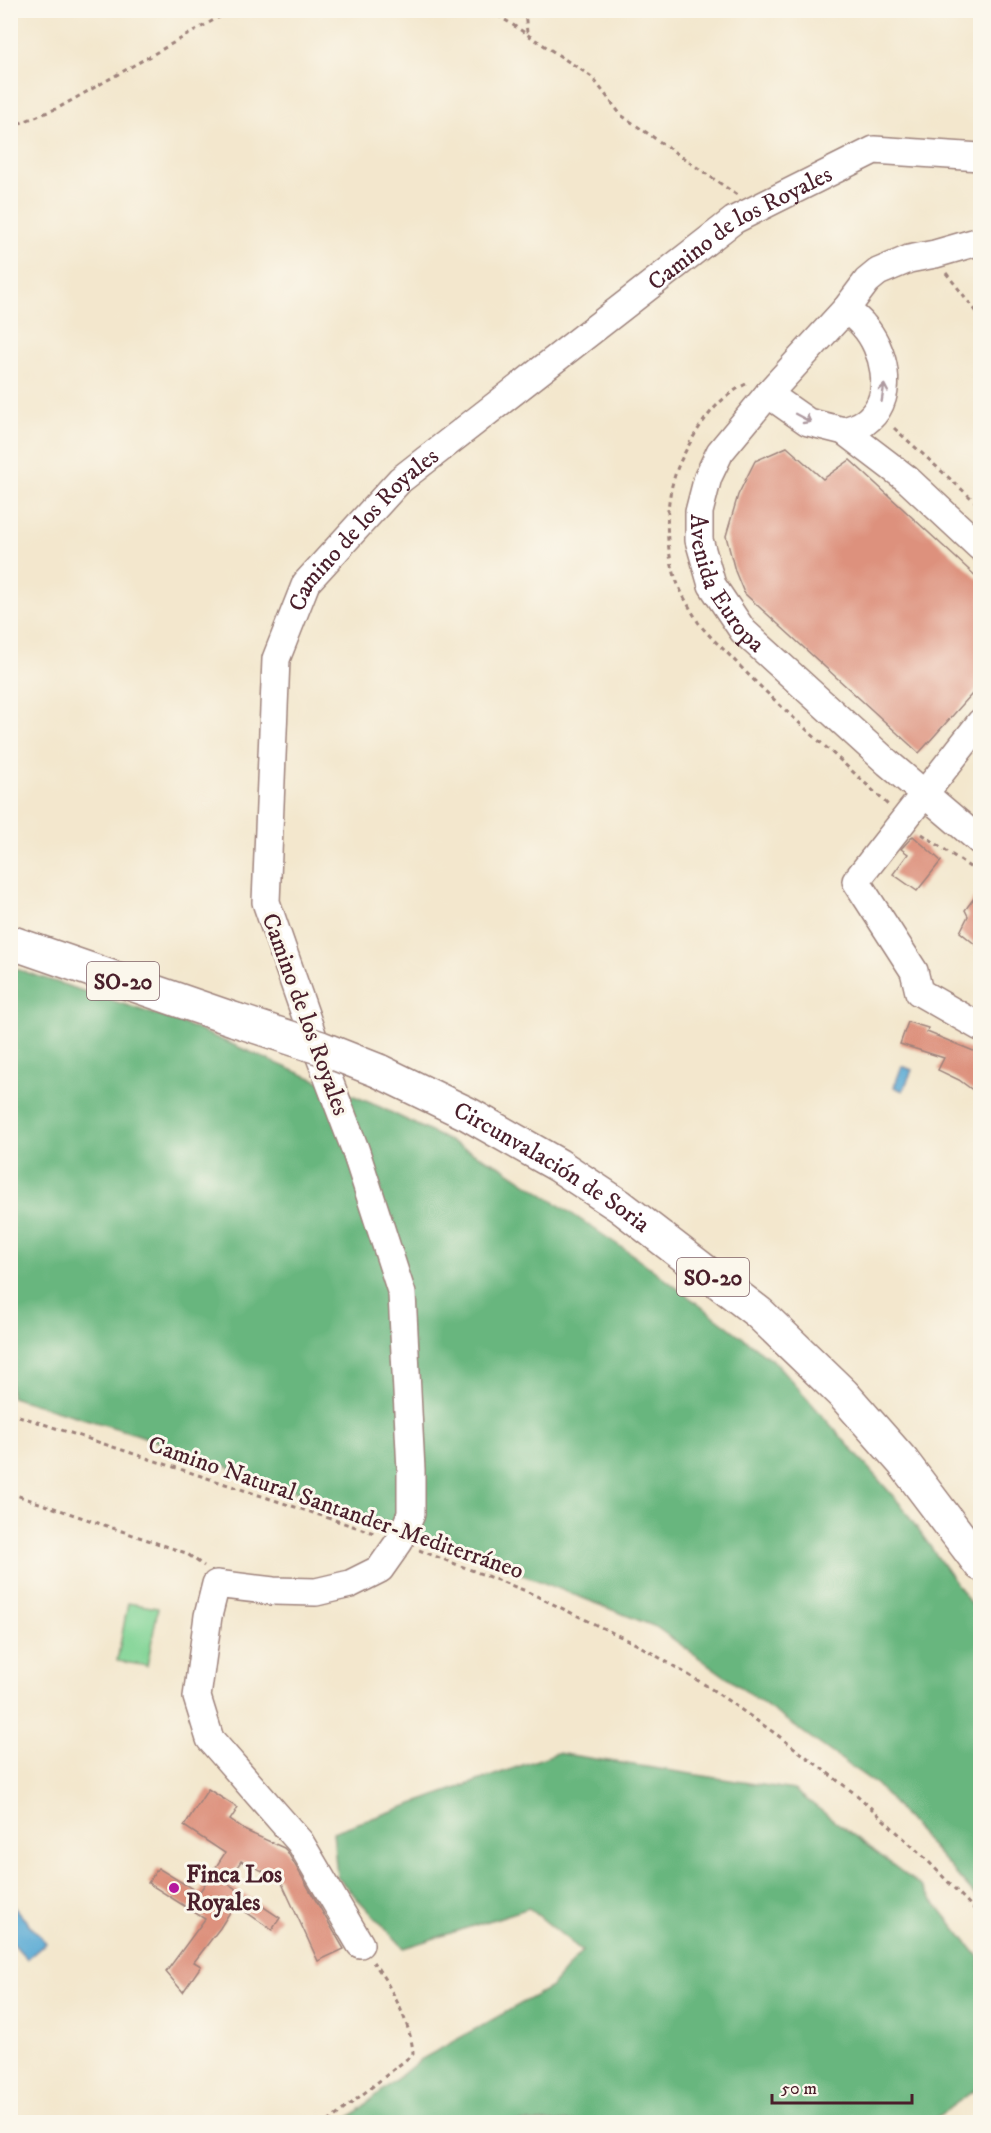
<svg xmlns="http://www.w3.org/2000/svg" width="991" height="2133" viewBox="0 0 991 2133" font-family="'IM FELL DW Pica',serif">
  <rect width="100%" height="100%" fill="#fbf7ec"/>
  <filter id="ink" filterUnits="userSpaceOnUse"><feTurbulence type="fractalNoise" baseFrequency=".0167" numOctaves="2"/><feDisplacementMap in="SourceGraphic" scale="12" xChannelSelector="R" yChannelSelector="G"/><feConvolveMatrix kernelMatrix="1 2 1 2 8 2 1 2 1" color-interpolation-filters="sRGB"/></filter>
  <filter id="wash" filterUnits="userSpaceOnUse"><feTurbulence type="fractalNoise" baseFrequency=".008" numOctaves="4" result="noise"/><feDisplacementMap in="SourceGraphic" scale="24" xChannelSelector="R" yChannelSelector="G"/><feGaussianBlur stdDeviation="1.35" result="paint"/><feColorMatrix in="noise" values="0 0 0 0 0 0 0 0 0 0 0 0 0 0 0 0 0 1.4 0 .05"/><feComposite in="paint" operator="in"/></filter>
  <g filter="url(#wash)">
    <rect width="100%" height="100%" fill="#f3e7cd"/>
    <polygon fill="#81d495" stroke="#667a60" stroke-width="1.5" points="128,1603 158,1608 147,1666 117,1661"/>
    <g fill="#68b67e" stroke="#596a54" stroke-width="1.5">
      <polygon points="10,967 184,1024 380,1107 502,1167 636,1257 776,1363 900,1504 980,1617 980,1901 877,1785 656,1627 463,1551 136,1434 11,1397"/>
      <polygon points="557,1753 794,1790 923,1888 980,1959 980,2086 930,2122 344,2122 420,2060 551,1987 582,1951 529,1908 404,1948 337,1877 333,1832"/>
    </g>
    <g fill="#5aaad4" stroke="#526480" stroke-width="1.5">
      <polygon points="902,1066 912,1070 903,1091 894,1087"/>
      <polygon points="10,1903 46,1943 27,1959 11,1941"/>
    </g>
    <g id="blocks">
      <g fill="#dd917d">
        <polygon points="787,447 823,479 850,460 981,581 981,684 919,753 744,593 735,571 726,536 738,495 755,461"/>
        <polygon points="913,836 941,861 917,891 893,874 908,854 901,849"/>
        <polygon points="981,889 981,949 960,932 968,916 965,910"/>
        <polygon points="908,1022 928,1028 927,1032 981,1054 981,1084 974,1091 959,1080 938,1070 944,1058 900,1044"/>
        <polygon points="208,1789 238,1808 230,1820 246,1831 284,1848 287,1851 344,1949 318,1961 280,1879 241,1861 227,1883 242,1893 220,1928 194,1962 201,1966 183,1992 166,1972 205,1919 148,1883 158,1868 199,1893 225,1853 184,1826"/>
        <polygon points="244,1894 280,1918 272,1930 236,1905"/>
      </g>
    </g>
  </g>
  <g filter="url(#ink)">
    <use href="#blocks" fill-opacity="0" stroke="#9e837c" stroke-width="1.5"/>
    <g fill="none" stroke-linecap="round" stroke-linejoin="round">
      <g stroke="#9e837c" stroke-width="30">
        <g id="minor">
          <path id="s1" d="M980 241 935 254 909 259 878 272 867 281 846 309 768 394 720 452 708 477 699 512V540L712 585 743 631 888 763 980 841"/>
          <polyline points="768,394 808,422 844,431 907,479 980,547"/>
          <path d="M844 431C853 428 862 426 869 419 896 395 884 348 863 325 858 319 851 314 846 309"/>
          <polyline points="980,723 856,881 914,971 919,992 980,1027"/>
          <path id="s2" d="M360 1944 300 1842 210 1739 197 1697 208 1616 216 1584 273 1591 316 1592 350 1584 380 1569 399 1542 411 1514V1470L402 1294 355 1149 320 1057 266 902 276 659 306 583 400 480 734 220 874 150 980 157"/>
        </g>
      </g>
      <g stroke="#9e837c" stroke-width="36">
        <g id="highway">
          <polyline points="10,942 236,1020"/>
          <path id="s3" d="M379 1071 468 1114 558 1165 620 1206 759 1313 843 1394 903 1462 980 1564"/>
        </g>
      </g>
      <g stroke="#9e837c" stroke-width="3" stroke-dasharray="4.5 4.5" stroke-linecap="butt">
        <polyline points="490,10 592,77 621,115 737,195"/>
        <polyline points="525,10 527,33"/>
        <polyline points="10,127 58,108 221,16 235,10"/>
        <polyline points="946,273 980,316"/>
        <path d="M746 384C715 399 697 428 682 458 664 493 663 545 677 582 682 595 691 610 698 622 708 636 724 649 736 662 784 712 838 756 888 805"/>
        <polyline points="894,428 980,506"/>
        <polyline points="922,834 980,874"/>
        <polyline points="10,1413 377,1534"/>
        <polyline points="10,1493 186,1553 204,1566"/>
        <polyline points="419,1550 526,1591 640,1646 707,1686 776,1734 858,1796 925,1858 980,1915"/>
        <path d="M328 2122 413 2054C412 2026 390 1984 373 1962"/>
      </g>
      <use href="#minor" stroke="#fff" stroke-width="27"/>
      <use href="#highway" stroke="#fff" stroke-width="33"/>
      <g stroke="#9e837c" stroke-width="36" stroke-linecap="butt">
        <polyline id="highway-bridge" points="236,1020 321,1048 379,1071"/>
      </g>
      <use href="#highway-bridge" stroke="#fff" stroke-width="33"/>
    </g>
    <defs><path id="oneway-shaft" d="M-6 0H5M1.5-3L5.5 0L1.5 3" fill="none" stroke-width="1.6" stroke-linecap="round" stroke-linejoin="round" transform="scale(1.5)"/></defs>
    <g stroke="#ae9aa0">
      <use href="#oneway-shaft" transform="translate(883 393) rotate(-81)"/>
      <use href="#oneway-shaft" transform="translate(803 418) rotate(28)"/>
    </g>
  </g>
  <circle fill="#b5179e" stroke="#fbf7ec" stroke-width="2" cx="174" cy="1888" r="6"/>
  <g text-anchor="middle" stroke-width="6" stroke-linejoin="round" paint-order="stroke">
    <g fill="#fbf7ec" stroke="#7f6065" stroke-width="1.5">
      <rect x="87" y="962" width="72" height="38" rx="4.5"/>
      <rect x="677" y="1258" width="72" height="38" rx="4.5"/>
    </g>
    <g font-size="22" font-weight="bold" fill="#4a1f2b">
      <text x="123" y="989">SO-20</text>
      <text x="713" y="1285">SO-20</text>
    </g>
    <g font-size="24" fill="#4a1f2b" stroke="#fbf7ec">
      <text dy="8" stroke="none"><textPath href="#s2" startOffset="2170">Camino de los Royales</textPath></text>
      <text dy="8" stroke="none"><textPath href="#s2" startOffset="1684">Camino de los Royales</textPath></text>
      <text dy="8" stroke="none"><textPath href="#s1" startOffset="489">Avenida Europa</textPath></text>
      <text transform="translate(306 1014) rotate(70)" y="8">Camino de los Royales</text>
      <text dy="8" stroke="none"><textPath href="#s3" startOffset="198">Circunvalación de Soria</textPath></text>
      <text transform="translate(336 1507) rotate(19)" y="8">Camino Natural Santander-Mediterráneo</text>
    </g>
    <g font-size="24" font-weight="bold" fill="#4a1f2b" stroke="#fbf7ec" text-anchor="start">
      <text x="186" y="1882">Finca Los<tspan x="186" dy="28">Royales</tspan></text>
    </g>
  </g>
  <rect width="991" height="2133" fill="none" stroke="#fbf7ec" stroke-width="36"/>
  <path d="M772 2094v9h140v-9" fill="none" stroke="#4a1f2b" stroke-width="3"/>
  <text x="781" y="2094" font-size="18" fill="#4a1f2b" stroke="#fbf7ec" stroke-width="4.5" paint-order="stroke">50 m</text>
</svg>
